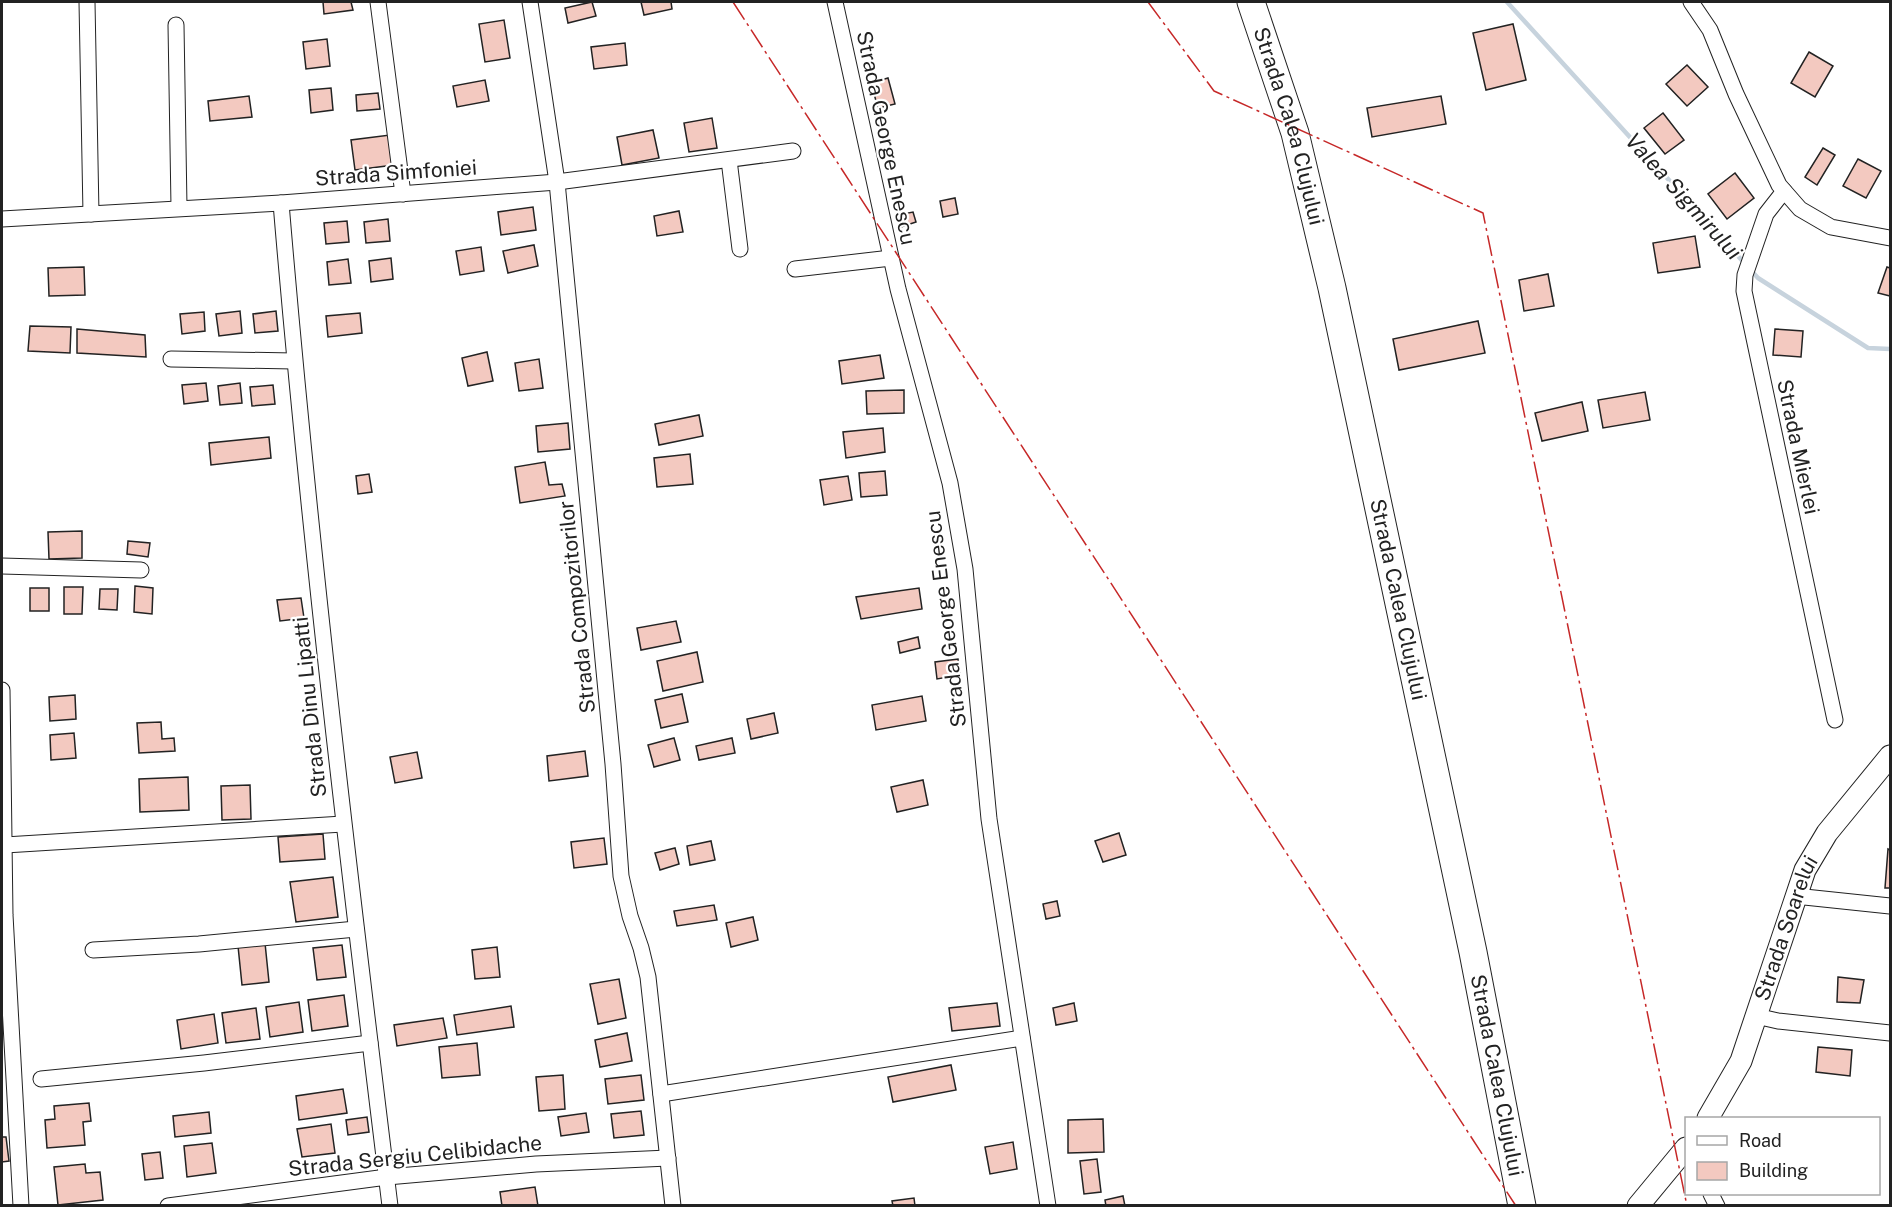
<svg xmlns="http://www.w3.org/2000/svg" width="1892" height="1207" viewBox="0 0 1892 1207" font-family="'Public Sans',sans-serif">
  <rect width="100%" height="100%" fill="#fff"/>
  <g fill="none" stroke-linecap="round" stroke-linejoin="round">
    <polyline stroke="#c7d3dd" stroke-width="4.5" points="1507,2 1758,278 1868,348 1890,349"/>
  </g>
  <g fill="#f3c9c0" stroke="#222" stroke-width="1.5">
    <polygon points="323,2 351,2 353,10 324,14"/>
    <polygon points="592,2 596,16 568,23 565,8"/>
    <polygon points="641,2 671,2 672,9 644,15"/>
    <polygon points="504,20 510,58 485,62 479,24"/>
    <polygon points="1513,24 1526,80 1486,90 1473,33"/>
    <polygon points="327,39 330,66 306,69 303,42"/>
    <polygon points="625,43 627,65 594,69 591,47"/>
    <polygon points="1809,52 1833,66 1815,97 1791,83"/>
    <polygon points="1687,65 1708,87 1687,106 1666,84"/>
    <polygon points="888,78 895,104 878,108 871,83"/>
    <polygon points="485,80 489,101 457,107 453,86"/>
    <polygon points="331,88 333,110 311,113 309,90"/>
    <polygon points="378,93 380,109 357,111 356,95"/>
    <polygon points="249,96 252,117 210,121 208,101"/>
    <polygon points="1441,96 1446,124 1372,137 1367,108"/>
    <polygon points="1663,113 1684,140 1665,154 1644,128"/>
    <polygon points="712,118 717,148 689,152 684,123"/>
    <polygon points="653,130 659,158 622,165 617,137"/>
    <polygon points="390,135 394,165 355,170 351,140"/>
    <polygon points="1823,148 1835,155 1817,185 1805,177"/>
    <polygon points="1858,159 1881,171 1866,198 1843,186"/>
    <polygon points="1735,173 1754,198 1727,219 1708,194"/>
    <polygon points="955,198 958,214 943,217 940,201"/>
    <polygon points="533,207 536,230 501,235 498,212"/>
    <polygon points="679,211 683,232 657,236 654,216"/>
    <polygon points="913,212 916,222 901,227 898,215"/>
    <polygon points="388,219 390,241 366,243 364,222"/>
    <polygon points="347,221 349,242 326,244 324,223"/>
    <polygon points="1695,236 1700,267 1658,273 1653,243"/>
    <polygon points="534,245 538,266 508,273 503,251"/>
    <polygon points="481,247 484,271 460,275 456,251"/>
    <polygon points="391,258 393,279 371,282 369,261"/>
    <polygon points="348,259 351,283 329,285 327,262"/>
    <polygon points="84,267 85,295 49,296 48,268"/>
    <polygon points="1887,267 1890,268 1890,296 1878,293"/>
    <polygon points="1548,274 1554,306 1524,311 1519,280"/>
    <polygon points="240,311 242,333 219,336 216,314"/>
    <polygon points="276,311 278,331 255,333 253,314"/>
    <polygon points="204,312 205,331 182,334 180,314"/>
    <polygon points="360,313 362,333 328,337 326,316"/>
    <polygon points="1478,321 1485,353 1399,370 1393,339"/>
    <polygon points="30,326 71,327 70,353 28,351"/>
    <polygon points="77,329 145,335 146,357 77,353"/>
    <polygon points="1775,329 1803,331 1801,357 1773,355"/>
    <polygon points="487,352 493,381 468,386 462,358"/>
    <polygon points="880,355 884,378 842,384 839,361"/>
    <polygon points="539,359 543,388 519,391 515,363"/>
    <polygon points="206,383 208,401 184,404 182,385"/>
    <polygon points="240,383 242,403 220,405 218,386"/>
    <polygon points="273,385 275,404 252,406 250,387"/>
    <polygon points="904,390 904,413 867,414 866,391"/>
    <polygon points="1645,392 1650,420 1603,428 1598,400"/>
    <polygon points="1582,402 1588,431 1542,441 1535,413"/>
    <polygon points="699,415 703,436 659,445 655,424"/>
    <polygon points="568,423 570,449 538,452 536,426"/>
    <polygon points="883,428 885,452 846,458 843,432"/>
    <polygon points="269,437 271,458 211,465 209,443"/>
    <polygon points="690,454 693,484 657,487 654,458"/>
    <polygon points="545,462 549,485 562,484 565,496 520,503 515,467"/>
    <polygon points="885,471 887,495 861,497 859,473"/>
    <polygon points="369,474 372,492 358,494 356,476"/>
    <polygon points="848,476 852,500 824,505 820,480"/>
    <polygon points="82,531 82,558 49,559 48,532"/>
    <polygon points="128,541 150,543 148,557 127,554"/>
    <polygon points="135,586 153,588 152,614 134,612"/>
    <polygon points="64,587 83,587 82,614 64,614"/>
    <rect x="30" y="588" width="19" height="23"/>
    <polygon points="919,588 922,609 861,619 856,597"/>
    <polygon points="100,589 118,589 117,610 99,609"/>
    <polygon points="301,598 304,618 280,621 277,600"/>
    <polygon points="676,621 681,642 641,650 637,628"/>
    <polygon points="918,637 920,648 900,653 898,642"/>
    <polygon points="697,652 703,682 663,691 657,661"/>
    <polygon points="958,659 960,675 937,679 935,662"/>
    <polygon points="682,694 688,722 661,728 655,700"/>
    <polygon points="75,695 76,719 50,721 49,697"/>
    <polygon points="922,696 926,721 876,730 872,705"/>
    <polygon points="774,713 778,733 751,739 747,719"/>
    <polygon points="161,722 162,739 174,738 175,751 139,753 137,723"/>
    <polygon points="74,733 76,758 51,760 50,735"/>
    <polygon points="674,738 680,760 654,767 648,745"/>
    <polygon points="732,738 735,753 699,760 696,746"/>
    <polygon points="585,751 588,776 549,781 547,756"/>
    <polygon points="417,752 422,778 395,783 390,757"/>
    <polygon points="188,777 189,810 140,812 139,779"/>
    <polygon points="923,780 928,805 897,812 891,787"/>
    <polygon points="250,785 251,819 222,820 221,786"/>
    <polygon points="1119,833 1126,855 1103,862 1095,841"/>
    <polygon points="323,834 325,859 280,862 278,837"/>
    <polygon points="604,838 607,864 574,868 571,842"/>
    <polygon points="711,841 715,860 690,865 687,846"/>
    <polygon points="675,848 679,864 660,870 655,853"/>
    <polygon points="1888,849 1890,850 1890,888 1885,888"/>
    <polygon points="333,877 338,917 296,922 290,882"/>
    <polygon points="1057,901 1060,916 1046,919 1043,904"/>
    <polygon points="714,905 717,920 677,926 674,911"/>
    <polygon points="753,917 758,940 731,947 726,923"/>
    <polygon points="265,943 269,982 242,985 238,946"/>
    <polygon points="342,945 346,977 317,980 313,948"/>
    <polygon points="497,947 500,977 475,979 472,950"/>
    <polygon points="1838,977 1864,980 1860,1003 1837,1002"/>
    <polygon points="619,979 626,1018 598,1024 590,984"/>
    <polygon points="344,995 348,1026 312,1031 308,1000"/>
    <polygon points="299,1002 303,1032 270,1037 266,1007"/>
    <polygon points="997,1003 1000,1026 952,1031 949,1008"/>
    <polygon points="1074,1003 1077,1021 1056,1025 1053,1008"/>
    <polygon points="511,1006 514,1027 457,1035 454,1015"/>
    <polygon points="256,1008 260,1039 226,1043 222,1013"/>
    <polygon points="214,1014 218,1043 181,1049 177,1020"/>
    <polygon points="443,1018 447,1038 397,1046 394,1025"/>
    <polygon points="627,1033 632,1061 600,1067 595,1040"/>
    <polygon points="477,1043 480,1075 442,1078 439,1047"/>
    <polygon points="1818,1047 1852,1050 1850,1076 1816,1072"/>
    <polygon points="951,1065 956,1090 893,1102 888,1077"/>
    <polygon points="563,1075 565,1109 539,1111 536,1077"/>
    <polygon points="641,1075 644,1100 608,1104 605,1079"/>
    <polygon points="343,1089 347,1113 299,1120 296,1096"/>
    <polygon points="89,1103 91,1121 83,1122 85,1145 47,1148 45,1120 55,1119 54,1106"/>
    <polygon points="641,1111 644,1135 614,1138 611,1114"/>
    <polygon points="209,1112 211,1133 175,1137 173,1116"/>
    <polygon points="586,1113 589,1132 561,1136 558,1117"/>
    <polygon points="367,1117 369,1132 348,1135 346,1120"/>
    <polygon points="1103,1119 1104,1152 1068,1153 1068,1120"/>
    <polygon points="331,1124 335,1153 302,1157 297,1129"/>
    <polygon points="2,1137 6,1137 9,1161 2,1162"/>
    <polygon points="1013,1142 1017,1169 990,1174 985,1147"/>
    <polygon points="212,1143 216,1173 187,1177 184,1146"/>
    <polygon points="160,1152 163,1178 145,1180 142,1154"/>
    <polygon points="1097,1159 1101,1192 1084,1194 1080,1161"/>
    <polygon points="85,1164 86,1173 100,1172 103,1200 58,1205 54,1167"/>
    <polygon points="535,1187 538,1206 502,1206 500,1192"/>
    <polygon points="1123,1196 1125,1206 1106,1206 1105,1200"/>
    <polygon points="914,1198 915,1206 893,1206 892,1201"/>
  </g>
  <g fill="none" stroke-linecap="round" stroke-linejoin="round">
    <g stroke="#222" stroke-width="17">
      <g id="street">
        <polyline points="87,2 91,214"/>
        <polyline points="378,2 403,194"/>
        <polyline points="530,2 557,182 613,764 621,876 630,916 641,948 648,977 673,1206"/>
        <polyline points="835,2 898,289 950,483 965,569 989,819 1048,1206"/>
        <polyline points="1691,2 1710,30 1736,94 1779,185 1800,209 1831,227 1890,238"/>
        <polyline points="176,25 179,207"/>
        <polyline points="729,160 740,249"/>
        <polyline points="1784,191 1766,214 1745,275 1744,291 1835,720"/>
        <path d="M281 203C309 538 349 872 390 1206"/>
        <polyline points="2,219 281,203 557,182 793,151"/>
        <polyline points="795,269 891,258"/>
        <polyline points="171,359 294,361"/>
        <polyline points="2,566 141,570"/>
        <polyline points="2,690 5,915 21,1206"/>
        <polyline points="5,845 343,824"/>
        <polyline points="1795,896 1890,906"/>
        <polyline points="93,950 199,944 356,929"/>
        <polyline points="1756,1016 1778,1021 1890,1033"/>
        <polyline points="41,1079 204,1063 370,1043"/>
        <polyline points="661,1094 1022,1038"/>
        <polyline points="1711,1194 1717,1206"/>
        <polyline points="168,1206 387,1177 536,1164 668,1158"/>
      </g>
    </g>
    <g stroke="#222" stroke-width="23">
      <g id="secondary">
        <path id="s1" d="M1708 1118 1741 1061 1805 870 1827 833 1890 756"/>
        <polyline points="1638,1206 1686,1148"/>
      </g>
    </g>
    <g stroke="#222" stroke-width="29">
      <g id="highway">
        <path id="s2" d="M1251 2 1295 133 1332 288 1473 952 1522 1206"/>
      </g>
    </g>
    <use href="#street" stroke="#fff" stroke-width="15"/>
    <use href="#secondary" stroke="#fff" stroke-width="21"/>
    <use href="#highway" stroke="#fff" stroke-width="27"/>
    <g stroke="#c62828" stroke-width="1.5" stroke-dasharray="21 4.5 3 4.5" stroke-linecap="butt">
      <polyline points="733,2 1516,1206"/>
      <polyline points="1148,2 1214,91 1483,213 1687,1206"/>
    </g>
  </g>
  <g text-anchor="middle" stroke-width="4.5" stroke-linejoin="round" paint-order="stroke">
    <g font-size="21" fill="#222" stroke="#fff">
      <text dy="7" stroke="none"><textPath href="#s2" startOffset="130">Strada Calea Clujului</textPath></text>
      <text transform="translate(886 138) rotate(78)" y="7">Strada George Enescu</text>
      <text transform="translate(396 173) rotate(-4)" y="7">Strada Simfoniei</text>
      <text transform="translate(1798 447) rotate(78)" y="7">Strada Mierlei</text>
      <text dy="7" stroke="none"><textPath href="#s2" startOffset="616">Strada Calea Clujului</textPath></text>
      <text transform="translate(577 607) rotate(-96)" y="7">Strada Compozitorilor</text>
      <text transform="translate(946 619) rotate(-97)" y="7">Strada George Enescu</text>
      <text transform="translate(310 707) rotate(-96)" y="7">Strada Dinu Lipatti</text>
      <text dy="7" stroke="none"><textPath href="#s1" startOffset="206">Strada Soarelui</textPath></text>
      <text dy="7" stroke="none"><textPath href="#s2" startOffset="1102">Strada Calea Clujului</textPath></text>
      <text transform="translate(415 1156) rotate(-6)" y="7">Strada Sergiu Celibidache</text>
    </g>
    <g font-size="22" font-style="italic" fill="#222" stroke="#fff">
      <text transform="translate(1684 196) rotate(48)" y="8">Valea Sigmirului</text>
    </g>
  </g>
  <rect width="1892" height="1207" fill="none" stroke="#222222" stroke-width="6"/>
  <rect x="1685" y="1117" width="195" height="78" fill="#ffffff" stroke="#a7a7a7" stroke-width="1.5"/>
  <rect x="1697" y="1136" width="30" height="9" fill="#ffffff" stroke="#a7a7a7" stroke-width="1.5"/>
  <text x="1739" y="1147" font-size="18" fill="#222222">Road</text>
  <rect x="1697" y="1162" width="30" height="18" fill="#f3c9c0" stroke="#a7a7a7" stroke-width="1.5"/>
  <text x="1739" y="1177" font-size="18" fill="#222222">Building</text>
</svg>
